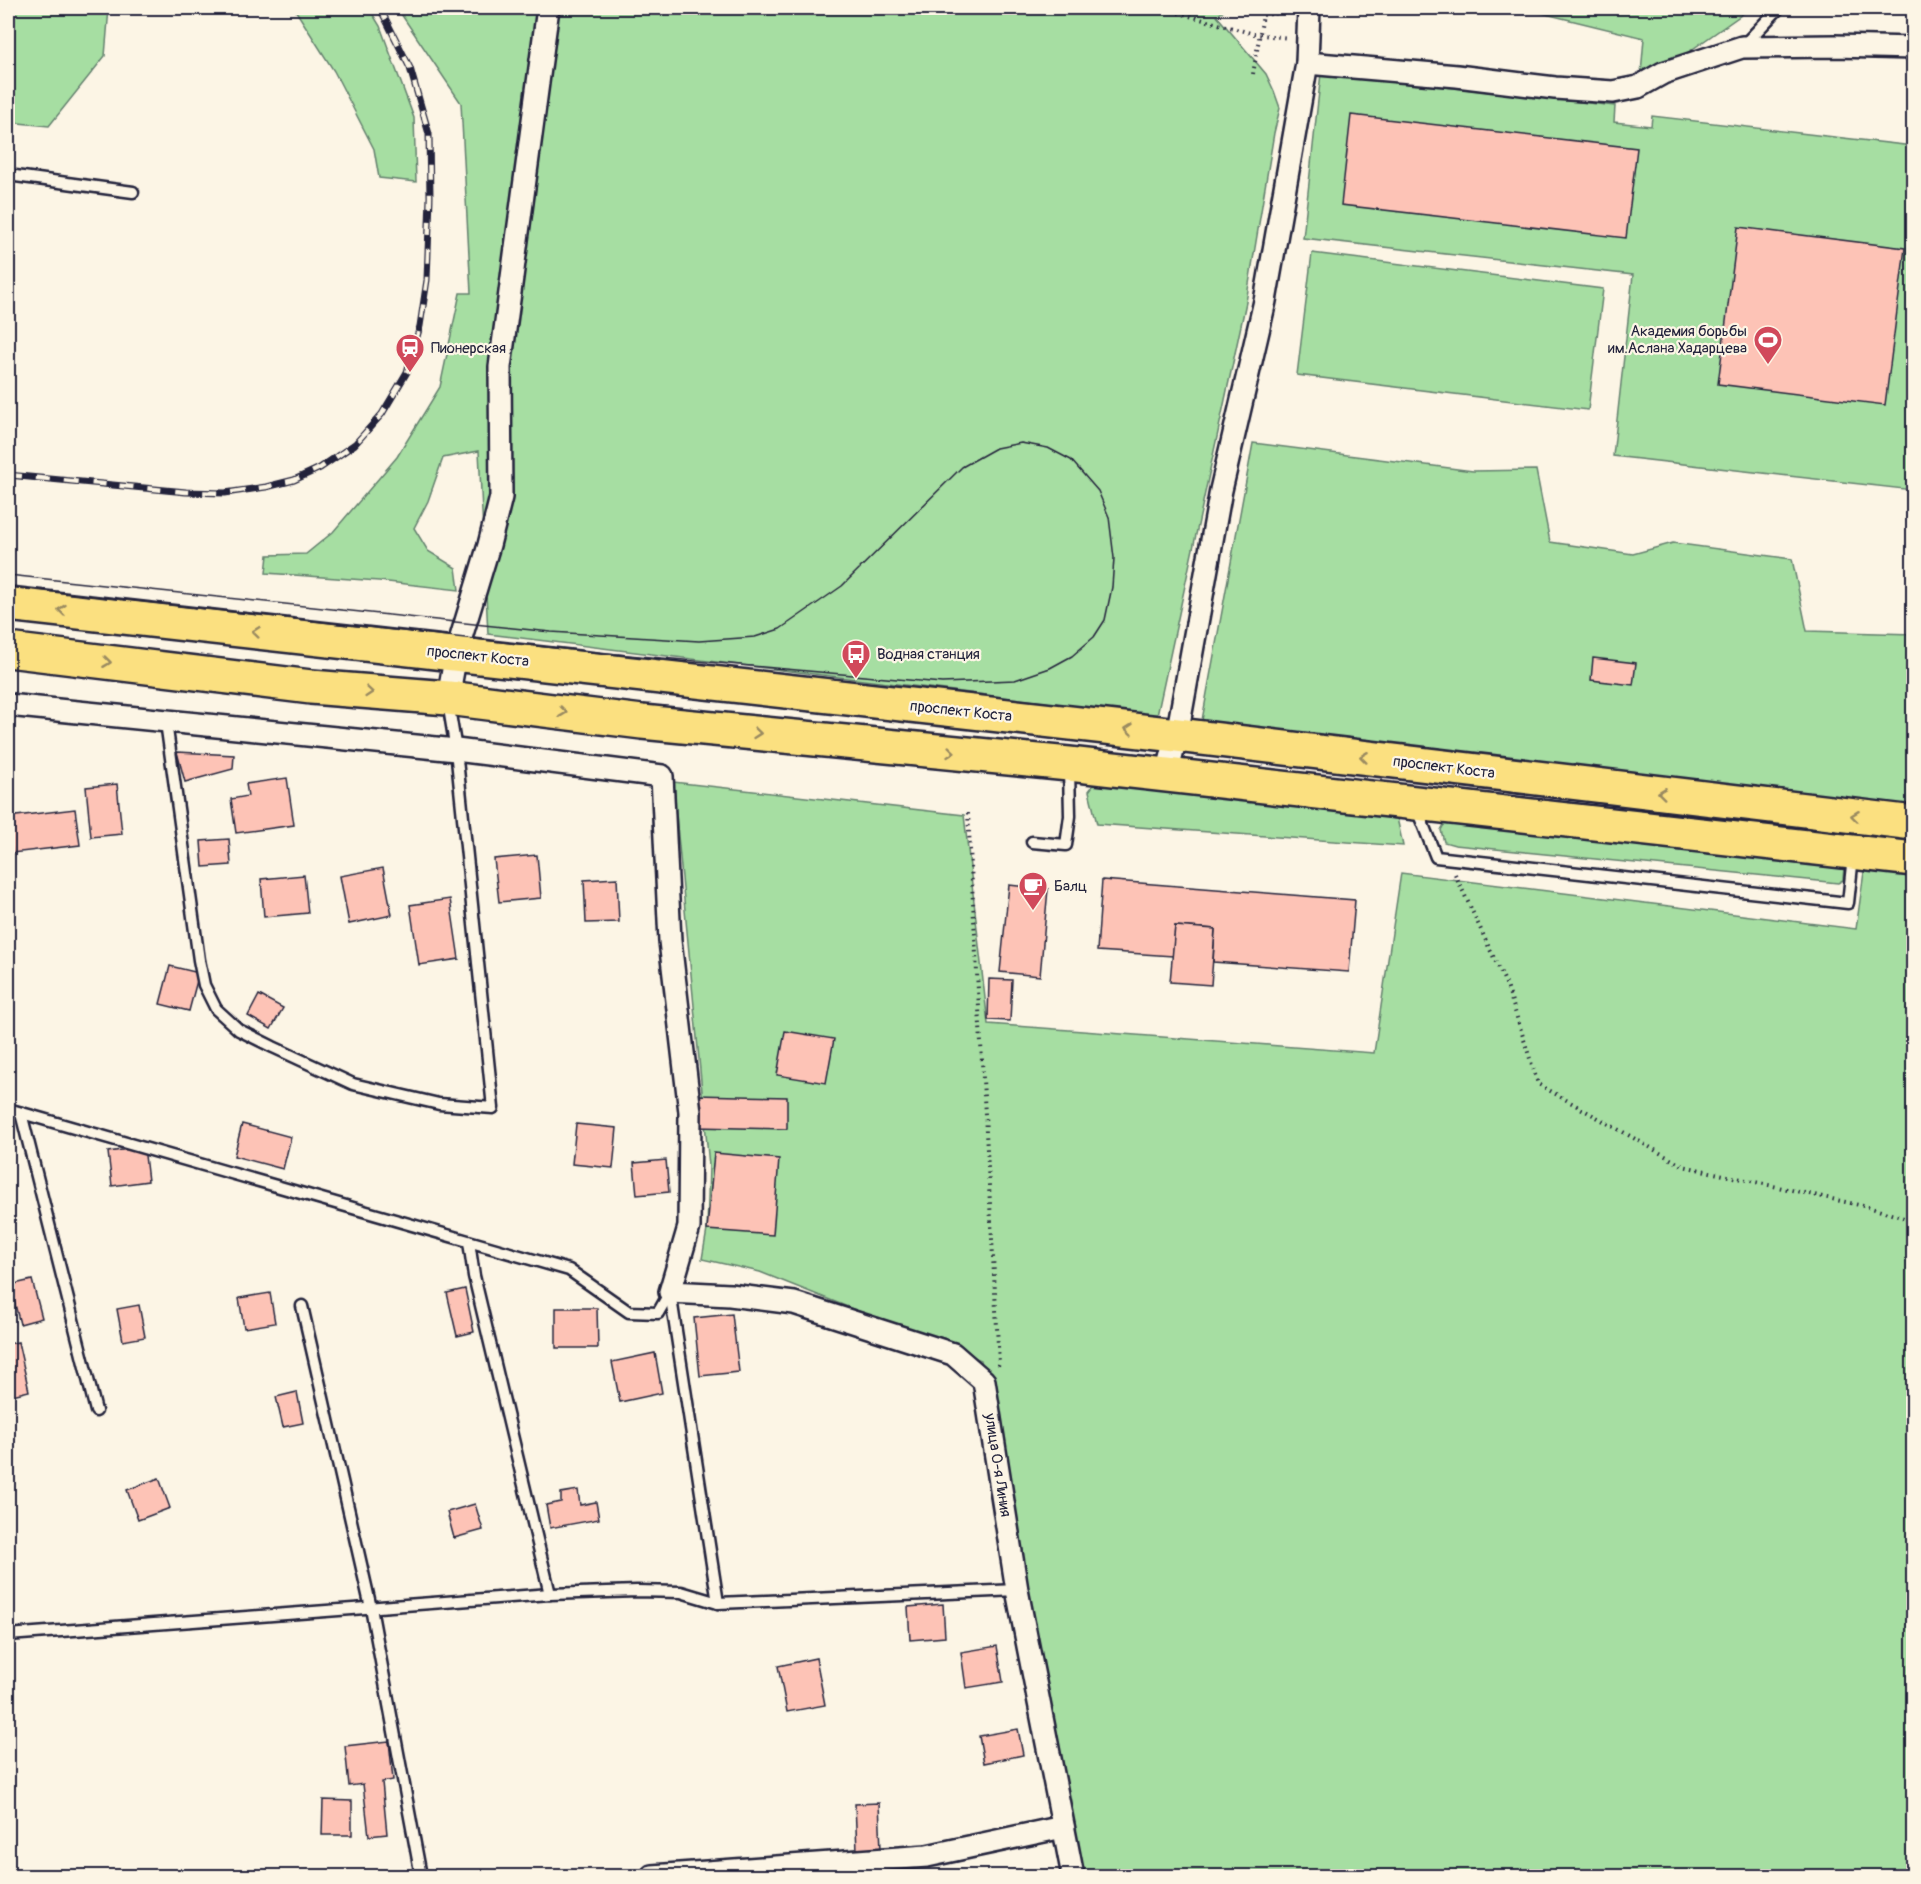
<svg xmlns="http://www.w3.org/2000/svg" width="1921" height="1884" viewBox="0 0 1921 1884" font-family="Pangolin,sans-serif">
  <rect width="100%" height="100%" fill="#fcf5e5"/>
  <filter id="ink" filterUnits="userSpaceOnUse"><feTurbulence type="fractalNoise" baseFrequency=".0167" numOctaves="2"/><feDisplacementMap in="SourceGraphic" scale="12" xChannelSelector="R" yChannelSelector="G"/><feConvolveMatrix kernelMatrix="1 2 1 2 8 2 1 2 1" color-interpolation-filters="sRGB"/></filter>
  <g filter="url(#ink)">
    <g fill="#a6dea2" stroke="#64806e" stroke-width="1.5">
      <polygon points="8,8 109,8 105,56 49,126 8,122"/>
      <polygon points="294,8 369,8 380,26 414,118 416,182 379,178 374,149 334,71"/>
      <polygon points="397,8 1227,8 1217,16 1266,74 1274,91 1280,108 1274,133 1246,302 1157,716 488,634 479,451 443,458 428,501 414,528 428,551 456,568 459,590 379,581 266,573 268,555 306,554 333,532 397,457 440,387 460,293 471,293 461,103"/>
      <polygon points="1521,8 1751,8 1640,86 1644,38"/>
      <polygon points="1321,73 1615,106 1614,122 1651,126 1652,116 1913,146 1913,490 1613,456 1633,275 1303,238"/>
      <polygon points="1312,253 1603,289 1588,410 1297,375"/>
      <polygon points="1253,443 1473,471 1536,470 1550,542 1633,554 1673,543 1792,559 1807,631 1913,634 1913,813 1200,731"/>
      <polygon points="673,782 964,815 988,1024 1374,1053 1401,873 1856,929 1865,865 1913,872 1913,1876 1082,1876 981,1360 760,1272 702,1259 707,1230 709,1166"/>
      <polygon points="1095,783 1396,813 1403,846 1097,824 1089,791"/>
      <polygon points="1446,821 1844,867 1843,880 1838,883 1455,845 1444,842 1441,830"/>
    </g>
    <g fill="#fdc3b6" stroke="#22223b" stroke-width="1.5">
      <polygon points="1351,115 1637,148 1626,238 1341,205"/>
      <polygon points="1738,227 1905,248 1885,405 1718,384"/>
      <polygon points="1593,658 1636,663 1633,685 1591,680"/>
      <polygon points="177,752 234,755 233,769 185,782"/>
      <polygon points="287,778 294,825 236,833 231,799 248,796 246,784"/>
      <polygon points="117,784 122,834 91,837 86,787"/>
      <polygon points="75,809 80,845 12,853 8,817"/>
      <polygon points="229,839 231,865 203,867 201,841"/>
      <polygon points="537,855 541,898 499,902 494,859"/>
      <polygon points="383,868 392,915 349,924 340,876"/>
      <polygon points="304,875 308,913 264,917 261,879"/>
      <polygon points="617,878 619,922 586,923 584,880"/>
      <polygon points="1102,880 1355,900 1349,972 1213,962 1215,929 1175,926 1173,956 1097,951"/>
      <polygon points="1009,885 1048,889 1040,976 1000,972"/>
      <polygon points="450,899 459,959 419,965 410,905"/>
      <polygon points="1175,926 1215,929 1211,985 1170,982"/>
      <polygon points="170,966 199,973 189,1011 160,1004"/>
      <polygon points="989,979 1012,980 1010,1021 988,1020"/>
      <polygon points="259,995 283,1008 271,1029 248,1016"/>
      <polygon points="785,1031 834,1039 826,1083 777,1075"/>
      <polygon points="696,1095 787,1097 787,1129 695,1127"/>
      <polygon points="242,1124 291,1137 283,1169 234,1156"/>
      <polygon points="576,1124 617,1128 613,1168 572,1164"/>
      <polygon points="144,1147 148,1181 112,1186 108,1152"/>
      <polygon points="714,1153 779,1159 773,1235 707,1230"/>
      <polygon points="666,1160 669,1192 637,1195 634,1163"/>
      <polygon points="32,1280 42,1318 20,1324 10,1285"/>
      <polygon points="465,1289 474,1332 457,1336 447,1293"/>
      <polygon points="270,1293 275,1323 244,1328 239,1298"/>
      <polygon points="139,1305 145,1337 123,1341 117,1309"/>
      <polygon points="556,1308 597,1308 598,1348 556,1348"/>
      <polygon points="732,1314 739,1372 700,1376 694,1318"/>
      <polygon points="18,1342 29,1391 8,1396 8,1344"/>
      <polygon points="655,1353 662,1393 620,1402 612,1362"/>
      <polygon points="297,1392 303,1423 283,1427 276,1397"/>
      <polygon points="159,1478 170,1508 138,1520 127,1490"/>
      <polygon points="578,1490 580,1505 596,1502 599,1519 550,1528 546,1505 561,1502 561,1493"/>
      <polygon points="475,1504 483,1530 454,1538 447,1512"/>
      <polygon points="943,1604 945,1637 910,1640 908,1607"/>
      <polygon points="997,1646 1003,1682 966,1688 961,1652"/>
      <polygon points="816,1658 825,1705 787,1712 778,1666"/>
      <polygon points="1018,1729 1023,1755 984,1763 979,1736"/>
      <polygon points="389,1741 393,1780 382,1782 387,1834 369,1836 363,1784 349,1786 345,1746"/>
      <polygon points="323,1800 352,1801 352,1835 322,1835"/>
      <polygon points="879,1803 881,1850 857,1851 855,1804"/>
    </g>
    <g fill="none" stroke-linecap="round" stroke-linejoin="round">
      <g stroke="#22223b" stroke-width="15">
        <g id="lane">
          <polyline points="1742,47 1779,8"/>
          <polyline points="8,175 133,192"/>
          <polyline points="166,722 199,960 204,985 216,1009 239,1030 273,1047 353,1084 439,1104 493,1108 456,750 448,702"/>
          <polyline points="1416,807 1436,857 1848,903 1853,856"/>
          <polyline points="1032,842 1066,845 1070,816 1069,767"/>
          <polyline points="8,1109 569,1270 629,1312 658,1313 670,1292"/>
          <polyline points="21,1113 96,1411"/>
          <polyline points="469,1242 474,1276 550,1594"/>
          <polyline points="670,1292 718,1603"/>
          <polyline points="302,1306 371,1608 421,1876"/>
          <polyline points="8,1635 550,1594 637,1591 681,1592 718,1603 1017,1590"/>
        </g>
      </g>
      <g stroke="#22223b" stroke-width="26">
        <g id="street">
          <polyline points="1307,63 1457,76 1555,88 1613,92 1638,87 1663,73 1742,47 1835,46 1914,48"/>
          <polyline points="448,698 456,654 489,545 501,497 500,367 548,8"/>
          <polyline points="8,705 456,750 662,776 670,941 690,1112 689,1227 670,1292 730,1295 794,1303 953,1354 984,1381 1017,1590 1073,1876"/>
          <polyline points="1167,774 1177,735 1221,490 1265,301 1307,63 1309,8"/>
          <polyline points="652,1876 927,1856 1063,1827"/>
        </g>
      </g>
      <g stroke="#22223b" stroke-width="38">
        <g id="primary">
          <polyline points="8,604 1177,735 1914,823"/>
          <polyline points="8,650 311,687 448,698 642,722 1069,764 1914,859"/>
        </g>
      </g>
      <g stroke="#22223b" stroke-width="4" stroke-dasharray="1.5 4.5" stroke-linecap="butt">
        <polyline points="1161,8 1254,34 1289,38"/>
        <polyline points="1253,74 1263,15 1287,12 1288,9"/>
        <polyline points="968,813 999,1363 997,1368"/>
        <polyline points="1455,874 1507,986 1538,1084 1683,1166 1868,1207 1914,1221"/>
      </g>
      <use href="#lane" stroke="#fcf5e5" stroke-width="10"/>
      <use href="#street" stroke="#fcf5e5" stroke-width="21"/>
      <use href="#primary" stroke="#fbe080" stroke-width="33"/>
      <polyline stroke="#22223b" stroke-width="1.5" points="8,575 551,632 699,641 755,637 780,629 842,586 962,467 996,448 1021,443 1048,448 1071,460 1098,491 1109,517 1114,558 1112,587 1105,620 1094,637 1072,656 1050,668 1015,680 942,683 572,650 8,587"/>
      <g stroke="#22223b" stroke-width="7">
        <polyline id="rail" points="8,475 186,492 225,493 266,487 294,480 320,468 355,444 382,414 407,372 420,326 427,280 430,197 429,134 410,68 380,8"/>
      </g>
      <use href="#rail" stroke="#fcf5e5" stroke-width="4.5" stroke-dasharray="14" stroke-linecap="butt"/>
    </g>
    <defs><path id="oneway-chevron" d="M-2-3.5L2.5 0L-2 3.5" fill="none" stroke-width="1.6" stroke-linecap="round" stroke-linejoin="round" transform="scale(1.5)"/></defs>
    <g stroke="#998a61">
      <use href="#oneway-chevron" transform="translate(62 610) rotate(-174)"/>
      <use href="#oneway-chevron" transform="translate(256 632) rotate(-174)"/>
      <use href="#oneway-chevron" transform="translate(107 662) rotate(7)"/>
      <use href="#oneway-chevron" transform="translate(369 692) rotate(5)"/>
      <use href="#oneway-chevron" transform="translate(563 712) rotate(7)"/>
      <use href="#oneway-chevron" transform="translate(1129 729) rotate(-174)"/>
      <use href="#oneway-chevron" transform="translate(757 733) rotate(6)"/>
      <use href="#oneway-chevron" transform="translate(951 752) rotate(6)"/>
      <use href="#oneway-chevron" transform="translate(1364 757) rotate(-173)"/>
      <use href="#oneway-chevron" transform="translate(1662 793) rotate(-173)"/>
      <use href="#oneway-chevron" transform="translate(1855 816) rotate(-173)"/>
    </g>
  </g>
  <defs>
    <g id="stadium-pin" transform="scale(1.5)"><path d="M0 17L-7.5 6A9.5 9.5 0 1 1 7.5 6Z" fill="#d1495b" stroke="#fcf5e5"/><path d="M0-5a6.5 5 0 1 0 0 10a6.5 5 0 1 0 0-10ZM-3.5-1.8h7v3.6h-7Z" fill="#fff"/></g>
    <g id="station-pin" transform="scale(1.5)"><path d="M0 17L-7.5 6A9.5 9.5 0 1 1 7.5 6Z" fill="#d1495b" stroke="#fcf5e5"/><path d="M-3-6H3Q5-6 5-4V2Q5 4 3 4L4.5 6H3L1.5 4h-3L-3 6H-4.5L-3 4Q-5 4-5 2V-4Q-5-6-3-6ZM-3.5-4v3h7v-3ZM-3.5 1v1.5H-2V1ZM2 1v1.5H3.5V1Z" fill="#fff"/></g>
    <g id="bus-pin" transform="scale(1.5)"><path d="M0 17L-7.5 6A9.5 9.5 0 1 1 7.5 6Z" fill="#d1495b" stroke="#fcf5e5"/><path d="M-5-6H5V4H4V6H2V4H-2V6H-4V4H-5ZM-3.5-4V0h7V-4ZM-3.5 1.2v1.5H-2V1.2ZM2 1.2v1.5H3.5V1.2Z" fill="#fff"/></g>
    <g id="cafe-pin" transform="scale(1.5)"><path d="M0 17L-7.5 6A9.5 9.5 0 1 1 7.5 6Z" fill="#d1495b" stroke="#fcf5e5"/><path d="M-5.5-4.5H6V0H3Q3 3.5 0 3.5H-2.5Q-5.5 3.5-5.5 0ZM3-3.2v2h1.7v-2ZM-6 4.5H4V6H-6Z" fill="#fff"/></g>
  </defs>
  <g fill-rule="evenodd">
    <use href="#stadium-pin" x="1768" y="340"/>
    <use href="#station-pin" x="410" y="348"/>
    <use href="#bus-pin" x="856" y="654"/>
    <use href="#cafe-pin" x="1033" y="886"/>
  </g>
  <g text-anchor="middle" stroke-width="4.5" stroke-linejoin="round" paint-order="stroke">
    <g font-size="15" fill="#22223b" stroke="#fcf5e5" text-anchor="start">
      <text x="1747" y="336" text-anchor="end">Академия борьбы<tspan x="1747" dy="17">им.Аслана Хадарцева</tspan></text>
      <text x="431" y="353">Пионерская</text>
      <text x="877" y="659">Водная станция</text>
      <text x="1054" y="891">Балц</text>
    </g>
    <g font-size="15" fill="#22223b" stroke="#fcf5e5">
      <text transform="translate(478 656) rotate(6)" y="5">проспект Коста</text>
      <text transform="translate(961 711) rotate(6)" y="5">проспект Коста</text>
      <text transform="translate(1444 767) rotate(7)" y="5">проспект Коста</text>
      <text transform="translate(998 1465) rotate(81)" y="5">улица 0-я Линия</text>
    </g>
  </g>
  <rect width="1921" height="1884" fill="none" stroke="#fcf5e5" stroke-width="30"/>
  <rect x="15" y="15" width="1891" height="1854" fill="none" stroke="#22223b" stroke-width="2" filter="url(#ink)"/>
</svg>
